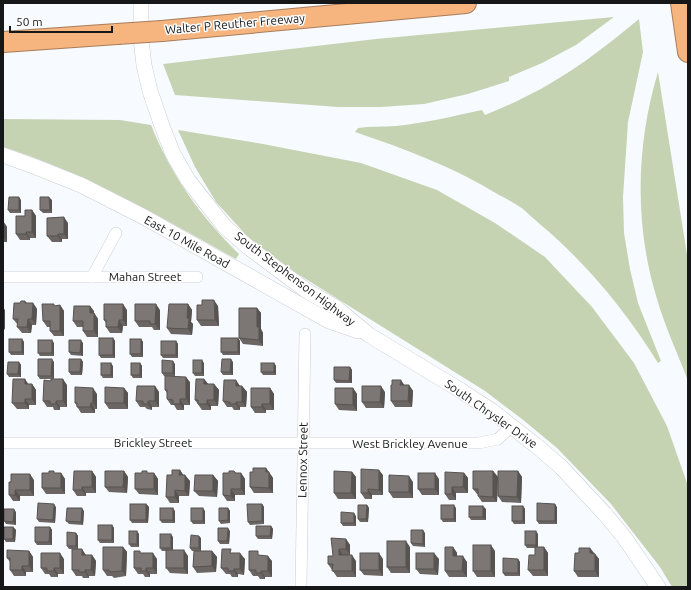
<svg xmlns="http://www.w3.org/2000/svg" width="691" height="590" viewBox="0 0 691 590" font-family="Ubuntu,sans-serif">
  <rect width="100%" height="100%" fill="#f7fafe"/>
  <g fill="#c5d3b3">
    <polygon points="614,17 576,45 542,63 509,77 509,81 468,94 424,104 381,107 338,107 175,95 163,64 376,39"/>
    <path d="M639 19 643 52 628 122 623 197 624 233 630 269 638 303 661 361 658 363C627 313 592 270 548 231 539 224 531 216 523 209 516 204 507 199 499 195 454 167 405 149 355 132L358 128C371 126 383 127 396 126 425 123 454 116 482 110L485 115C499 109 514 103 527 96 568 76 604 48 639 19Z"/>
    <path d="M658 72 688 261V381C678 354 665 327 657 299 634 225 636 145 658 72Z"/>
    <path d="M3 119 120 120 151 125C171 175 200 216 239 254L236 259C160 217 86 173 3 147Z"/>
    <polygon points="178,130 263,144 361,163 437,190 495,223 545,257 592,307 634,363 667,426 688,486 688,587 672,587 660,567 611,504 557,448 522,419 485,391 285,266 248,237 216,202 195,167"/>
  </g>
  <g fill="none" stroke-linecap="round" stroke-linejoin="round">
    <g stroke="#cacdd2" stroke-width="12">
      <g id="minor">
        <polyline points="3,277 197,277"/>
        <polyline points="92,277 116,233"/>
        <polyline points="3,443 479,443 498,439 512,426"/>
        <polyline points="301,587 305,334"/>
      </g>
    </g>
    <g stroke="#cacdd2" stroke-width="16">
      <g id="secondary">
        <polyline points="141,3 141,39 144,65 150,91 162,126 173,154 188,180 224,226 248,247 307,291 335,307 369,335 460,390 492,411 538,447 561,467 604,513 624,537 658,587"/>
        <polyline points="3,155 36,167 81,185 144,217 329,321 358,331"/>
      </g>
    </g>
    <g stroke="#a87d5b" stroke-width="22">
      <g id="motorway">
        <polyline points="681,3 688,52"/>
        <polyline points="162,31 466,3"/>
        <polyline points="3,42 117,34"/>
      </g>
    </g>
    <use href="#minor" stroke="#fff" stroke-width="11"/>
    <use href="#secondary" stroke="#fff" stroke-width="15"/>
    <use href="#motorway" stroke="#f6b47f" stroke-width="20"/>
    <g stroke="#a87d5b" stroke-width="22" stroke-linecap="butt">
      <polyline id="motorway-bridge" points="117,34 162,31"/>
    </g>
    <use href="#motorway-bridge" stroke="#f6b47f" stroke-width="20"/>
  </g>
  <g fill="#6b6664">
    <polygon points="21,200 21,213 10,213 8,210"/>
    <polygon points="52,200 52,213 43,213 40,210"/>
    <polygon points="32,210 36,216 36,238 30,238 30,240 20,240 16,234 25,216"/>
    <polygon points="3,221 7,227 7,242 3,242"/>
    <polygon points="68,223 68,239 62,239 62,242 52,242 47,236"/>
    <polygon points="25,301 27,303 33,303 37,309 36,325 32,325 31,333 22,333 17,327 18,325 13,319 20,303"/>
    <polygon points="188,304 192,310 191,322 193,324 192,335 171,334 167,328"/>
    <polygon points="60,305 64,311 64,336 54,336 50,331 50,327 47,327 43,321 55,306"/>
    <polygon points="90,306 98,319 98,337 87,337 83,331 83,327 77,327 73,321"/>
    <polygon points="218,306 219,326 201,326 197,320"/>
    <polygon points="257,308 261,313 261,329 263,333 263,346 243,344 239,338"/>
    <polygon points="127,310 127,326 123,326 122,333 110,333 106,327 106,323 104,320"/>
    <polygon points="160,310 160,330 154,330 152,327 139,327 135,321"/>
    <polygon points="113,338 115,341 115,358 101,358 99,355"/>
    <polygon points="238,338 240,341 240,355 223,355 221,352"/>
    <polygon points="22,339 24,342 24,355 11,355 9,352"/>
    <polygon points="141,339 143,342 143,357 132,357 130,354"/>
    <polygon points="176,341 178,344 178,358 163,358 161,355"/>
    <polygon points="54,343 54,356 40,356 38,353"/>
    <polygon points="83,343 83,356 71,355 69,352"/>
    <polygon points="81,359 83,362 82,375 71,375 69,372"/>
    <polygon points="19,362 21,365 21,377 9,377 7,374"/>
    <polygon points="54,362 54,379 67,385 67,407 60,407 60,410 54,410 53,407 47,407 43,401 51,379 40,379 38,376"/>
    <polygon points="233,362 233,375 223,375 221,372"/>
    <polygon points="140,363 142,366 142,378 133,378 131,375"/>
    <polygon points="204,363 204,376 195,376 193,373"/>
    <polygon points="274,363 276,366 276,375 263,375 261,372"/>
    <polygon points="175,364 175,376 164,376 162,373"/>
    <polygon points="113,366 113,378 103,378 101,375"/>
    <polygon points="350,367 352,370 352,383 336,383 334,380"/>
    <polygon points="204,379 208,384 214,384 219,390 218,406 211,406 211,410 202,410 195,400"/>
    <polygon points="190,382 190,405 184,405 184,410 177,410 174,405 171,405 167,399 167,393 165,390"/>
    <polygon points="29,384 32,384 36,390 36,405 29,405 29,409 17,409 12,403"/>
    <polygon points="404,385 409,385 413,391 412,407 395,407 391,401"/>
    <polygon points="155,386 159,392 159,407 152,407 152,410 147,409 145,407 140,407 136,401"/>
    <polygon points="240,386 242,386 247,392 246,407 240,407 240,410 234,410 232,407 227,407 223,401"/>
    <polygon points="124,388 128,393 128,409 109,409 105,403"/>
    <polygon points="270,388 274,394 274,410 266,410 266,413 255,413 251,407"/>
    <polygon points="353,388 357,394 357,411 339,410 335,404"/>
    <polygon points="385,392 384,408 366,408 362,402"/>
    <polygon points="97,394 97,409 95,409 95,413 81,413 75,403"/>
    <polygon points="266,468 273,478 273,493 254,493 250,487 253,472"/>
    <polygon points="180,470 183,475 190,481 189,496 179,496 179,503 170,503 166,497 172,475"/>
    <polygon points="92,471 96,477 96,493 86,493 86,496 77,496 73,490"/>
    <polygon points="124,471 128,477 127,493 109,492 105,487"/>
    <polygon points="234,471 236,473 241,473 245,479 245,495 235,495 235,501 227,501 223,495 229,473"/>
    <polygon points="493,471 498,477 497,502 482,502 478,496 478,494 477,494 473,489"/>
    <polygon points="518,471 522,477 521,503 502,502 498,496"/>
    <polygon points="352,472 356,477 356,499 338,499 334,493"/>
    <polygon points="61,473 65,479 65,494 46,494 42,488"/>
    <polygon points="154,473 158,479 158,495 139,494 135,489"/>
    <polygon points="464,473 468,478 468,493 456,493 456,500 449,500 445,494"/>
    <polygon points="213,475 218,481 217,497 199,496 194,491"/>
    <polygon points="383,475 383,495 372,495 372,499 365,499 361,493"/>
    <polygon points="439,479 439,495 422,495 418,489"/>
    <polygon points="34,480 34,496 20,496 20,501 13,501 9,495 9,482"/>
    <polygon points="413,482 413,498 393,498 389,492"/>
    <polygon points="146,504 149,507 148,523 132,523 130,520"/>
    <polygon points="262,504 264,507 264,524 250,525 248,522"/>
    <polygon points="367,505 369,508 368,522 360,522 358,519"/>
    <polygon points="523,506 525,509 525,524 514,524 512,521"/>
    <polygon points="56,507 55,523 39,522 37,519"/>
    <polygon points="557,507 557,524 539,524 537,521"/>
    <polygon points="228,508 230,511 230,523 221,524 219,521"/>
    <polygon points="456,508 456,522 443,522 441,519"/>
    <polygon points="486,509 486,520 471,520 469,517"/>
    <polygon points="84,511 83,525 69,524 66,521"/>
    <polygon points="175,511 175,523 162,523 160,520"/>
    <polygon points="205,511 205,524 193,524 191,521"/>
    <polygon points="16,512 16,525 6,524 4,521"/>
    <polygon points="356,516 356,526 343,526 341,523"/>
    <polygon points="112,525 114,528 114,543 100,543 98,540"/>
    <polygon points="271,526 273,529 272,539 258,539 256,536"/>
    <polygon points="13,527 16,530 15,542 6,542 4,539"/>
    <polygon points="50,527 52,530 52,545 37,545 35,542"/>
    <polygon points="230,531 229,544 220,544 218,541"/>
    <polygon points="76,533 78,536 78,549 85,555 92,555 96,561 95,576 89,576 89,578 83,578 82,576 76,576 72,570 72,549 69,549 67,546"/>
    <polygon points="425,533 425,547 413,546 411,543"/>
    <polygon points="139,534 139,547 131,547 129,544"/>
    <polygon points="538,534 538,547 544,547 548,553 548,576 533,576 528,570 535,555 535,548 527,548 525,545"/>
    <polygon points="173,537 173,550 188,556 188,574 170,573 166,568 166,551 162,551 160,548"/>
    <polygon points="201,538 201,551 212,551 217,557 216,572 197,573 193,567 194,551 192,551 190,548"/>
    <polygon points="346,539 350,545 350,555 343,555 356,561 356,577 337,577 328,564 333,556"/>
    <polygon points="123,547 127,552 126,576 114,578 112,576 107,576 103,570"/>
    <polygon points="410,547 410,573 391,573 387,567"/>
    <polygon points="453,547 457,553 457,556 467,562 467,577 449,577 445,571"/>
    <polygon points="29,551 33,557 33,572 26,572 26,576 14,576 10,570 10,562 7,558"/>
    <polygon points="495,551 495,577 477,577 473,571"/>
    <polygon points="141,553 157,559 157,574 150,574 150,577 145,577 143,574 138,574 134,568"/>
    <polygon points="233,553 245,559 244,575 238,574 238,577 232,577 230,574 226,574 221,568"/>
    <polygon points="595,554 599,559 599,577 578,577 574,571"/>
    <polygon points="261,555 272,561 272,577 265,577 265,579 260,579 258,576 253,576 249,570"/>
    <polygon points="64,559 64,574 58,574 58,577 51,577 49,574 45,574 41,568"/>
    <polygon points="383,559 383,576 364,575 360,570"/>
    <polygon points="439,559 438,575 420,574 416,569"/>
    <polygon points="518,559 520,562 520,576 505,576 503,573"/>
  </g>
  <g fill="#575351">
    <polygon points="19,197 21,200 21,213 19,210"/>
    <polygon points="49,197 52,200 52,213 50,210"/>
    <polygon points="32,210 36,216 36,238 32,232"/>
    <polygon points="64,217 68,223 68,239 64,234"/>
    <polygon points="3,221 7,227 7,242 3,237"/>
    <polygon points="26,232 30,238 30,240 26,234"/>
    <polygon points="58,234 62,239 62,242 58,236"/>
    <polygon points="214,300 218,306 219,326 215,320"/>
    <polygon points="33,303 37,309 36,325 32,319"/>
    <polygon points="123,304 127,310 127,326 123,320"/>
    <polygon points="156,304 160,310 160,330 155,324"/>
    <polygon points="188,304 192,310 191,322 193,324 192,335 188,329 187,318"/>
    <polygon points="60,305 64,311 64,336 60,331"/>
    <polygon points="90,306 94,311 94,319 90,313"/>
    <polygon points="3,307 5,310 5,330 3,327"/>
    <polygon points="257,308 261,313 261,329 263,333 263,346 259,340 257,327"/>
    <polygon points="94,313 98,319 98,337 94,331"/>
    <polygon points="28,319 32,325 31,333 27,327"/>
    <polygon points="119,320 123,326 122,333 118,327"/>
    <polygon points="113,338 115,341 115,358 113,355"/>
    <polygon points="238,338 240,341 240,355 238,352"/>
    <polygon points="22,339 24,342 24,355 22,352"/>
    <polygon points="141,339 143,342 143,357 141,354"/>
    <polygon points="52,340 54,343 54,356 52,353"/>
    <polygon points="81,340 83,343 83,356 80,353"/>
    <polygon points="176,341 178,344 178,358 176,355"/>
    <polygon points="52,359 54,362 54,379 51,376"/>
    <polygon points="81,359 83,362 82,375 80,372"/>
    <polygon points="231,359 233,362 233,375 230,372"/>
    <polygon points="202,360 204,363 204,376 202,373"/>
    <polygon points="173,361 175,364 175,376 173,373"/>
    <polygon points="19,362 21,365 21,377 18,374"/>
    <polygon points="111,363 113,366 113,378 111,375"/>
    <polygon points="140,363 142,366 142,378 140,375"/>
    <polygon points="274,363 276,366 276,375 274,372"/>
    <polygon points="350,367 352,370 352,383 349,381"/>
    <polygon points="186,377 190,382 190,405 186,399"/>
    <polygon points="3,379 4,381 4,405 3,403"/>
    <polygon points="25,379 29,385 25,384"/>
    <polygon points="63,379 67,385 67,407 63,401"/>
    <polygon points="204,379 209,385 204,384"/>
    <polygon points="236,380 240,386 236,386"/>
    <polygon points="401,380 405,386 400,385"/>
    <polygon points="32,384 36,390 36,405 32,399"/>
    <polygon points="214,384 219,390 218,406 214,400"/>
    <polygon points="409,385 413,391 412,407 408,401"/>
    <polygon points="155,386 159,392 159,407 155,401"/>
    <polygon points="242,386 247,392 246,407 242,402"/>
    <polygon points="381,386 385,392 384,408 380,402"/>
    <polygon points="93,388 97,394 97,409 93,403"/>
    <polygon points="124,388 128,393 128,409 124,403"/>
    <polygon points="270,388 274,394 274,410 270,404"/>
    <polygon points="353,388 357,394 357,411 353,405"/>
    <polygon points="25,399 29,405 29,409 25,403"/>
    <polygon points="180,399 184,405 184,410 180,404"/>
    <polygon points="207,400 211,406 211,410 207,404"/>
    <polygon points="56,401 60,407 60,410 56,404"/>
    <polygon points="148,401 152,407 152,410 148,404"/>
    <polygon points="236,402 240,407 240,410 236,404"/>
    <polygon points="91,403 95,409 95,413 90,407"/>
    <polygon points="262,404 266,410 266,413 262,407"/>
    <polygon points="266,468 273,478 273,493 269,488 266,472"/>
    <polygon points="180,470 184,476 179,475"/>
    <polygon points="379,470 383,475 383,495 379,490"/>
    <polygon points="92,471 96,477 96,493 92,487"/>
    <polygon points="124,471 128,477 127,493 123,487"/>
    <polygon points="493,471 498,477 497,502 493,497"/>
    <polygon points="518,471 522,477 521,503 517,497"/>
    <polygon points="352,472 356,477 356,499 351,493"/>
    <polygon points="61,473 65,479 65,494 61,488"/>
    <polygon points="154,473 158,479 158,495 154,489"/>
    <polygon points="241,473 245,479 245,495 241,489"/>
    <polygon points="435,473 439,479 439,495 435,489"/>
    <polygon points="464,473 468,478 468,493 463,487"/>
    <polygon points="30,474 34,480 34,496 30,490"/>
    <polygon points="185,475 190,481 189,496 185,491"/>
    <polygon points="213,475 218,481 217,497 213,491"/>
    <polygon points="409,476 413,482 413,498 409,492"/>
    <polygon points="82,487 86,493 86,496 82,490"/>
    <polygon points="452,487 456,493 456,500 452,494"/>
    <polygon points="231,489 235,495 235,501 231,496"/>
    <polygon points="368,489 372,495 372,499 368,493"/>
    <polygon points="15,490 20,496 20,501 15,495"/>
    <polygon points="175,490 179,496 179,503 175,497"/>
    <polygon points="54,504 56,507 55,523 53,520"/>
    <polygon points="146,504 149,507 148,523 146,520"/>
    <polygon points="262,504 264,507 264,524 262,521"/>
    <polygon points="555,504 557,507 557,524 555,521"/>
    <polygon points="367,505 369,508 368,522 366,519"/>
    <polygon points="454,505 456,508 456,522 454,519"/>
    <polygon points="483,506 486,509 486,520 483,517"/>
    <polygon points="523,506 525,509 525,524 523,521"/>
    <polygon points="82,508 84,511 83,525 81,522"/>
    <polygon points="173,508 175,511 175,523 173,520"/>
    <polygon points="203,508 205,511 205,524 203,521"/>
    <polygon points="228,508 230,511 230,523 228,520"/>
    <polygon points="14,509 16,512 16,525 13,522"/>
    <polygon points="354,513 356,516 356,526 354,523"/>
    <polygon points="112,525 114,528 114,543 112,540"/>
    <polygon points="271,526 273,529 272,539 270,536"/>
    <polygon points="13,527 16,530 15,542 13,539"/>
    <polygon points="50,527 52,530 52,545 49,542"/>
    <polygon points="228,528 230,531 229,544 227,541"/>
    <polygon points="423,530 425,533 425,547 423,544"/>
    <polygon points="137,531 139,534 139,547 137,544"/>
    <polygon points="536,531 538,534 538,548 536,545"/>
    <polygon points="76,533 78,536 78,549 76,546"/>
    <polygon points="171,534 173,537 173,551 171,548"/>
    <polygon points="199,536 201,538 201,551 199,548"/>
    <polygon points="346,539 350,545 350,555 346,549"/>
    <polygon points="406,541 410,547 410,573 406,567"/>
    <polygon points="491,545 495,551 495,577 491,571"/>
    <polygon points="123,547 127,552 126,576 122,571"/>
    <polygon points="453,547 457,553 457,561 453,556"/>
    <polygon points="544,547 548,553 548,576 544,570"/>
    <polygon points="590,548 595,554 590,553"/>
    <polygon points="82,549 86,555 82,555"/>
    <polygon points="339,549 343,555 343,561 339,555"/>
    <polygon points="184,550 188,556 188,574 184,568"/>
    <polygon points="29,551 33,557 33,572 29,566"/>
    <polygon points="212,551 217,557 216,572 212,566"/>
    <polygon points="60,553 64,559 64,574 60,568"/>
    <polygon points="153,553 157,559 157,574 153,568"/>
    <polygon points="240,553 245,559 244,575 240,569"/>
    <polygon points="379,553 383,559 383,576 379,570"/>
    <polygon points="434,553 439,559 438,575 434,569"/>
    <polygon points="595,554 599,559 599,577 595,571"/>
    <polygon points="92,555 96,561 95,576 91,570"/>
    <polygon points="352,555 356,561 356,577 352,571"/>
    <polygon points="268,556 272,561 272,577 268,571"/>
    <polygon points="463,556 467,562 467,577 462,571"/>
    <polygon points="518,559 520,562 520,576 518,573"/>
    <polygon points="22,566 26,572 26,576 22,570"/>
    <polygon points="54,568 58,574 58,577 54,571"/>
    <polygon points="146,568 150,574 150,577 146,571"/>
    <polygon points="234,569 238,574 238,577 234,571"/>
    <polygon points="85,570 89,576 89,578 85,572"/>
    <polygon points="261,571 265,577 265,579 261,573"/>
  </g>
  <g fill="#7c7774" stroke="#575351">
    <polygon points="9,197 19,197 19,210 8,210"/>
    <polygon points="40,197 49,197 50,210 40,210"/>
    <polygon points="25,210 32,210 32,232 26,232 26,234 16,234 16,216 25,216"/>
    <polygon points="64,217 64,234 58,234 58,236 47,236 47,218"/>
    <polygon points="202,300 214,300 215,320 197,320 197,305 202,305"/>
    <polygon points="21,301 25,301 25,303 33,303 32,319 28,319 27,327 17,327 18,319 13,319 14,303 20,303"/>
    <polygon points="42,304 54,304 54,306 60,305 60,331 50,331 50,321 43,321"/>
    <polygon points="104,304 123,304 123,320 119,320 118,327 106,327 106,320 104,320"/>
    <polygon points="135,304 156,304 155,324 150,324 150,321 135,321"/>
    <polygon points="169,304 188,304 187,318 189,318 188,329 167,328"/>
    <polygon points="74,306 90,306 90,313 94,313 94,331 83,331 83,321 73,321"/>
    <polygon points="239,308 257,308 257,327 259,327 259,340 239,338"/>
    <rect x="99" y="338" width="14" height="17"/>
    <rect x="221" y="338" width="17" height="14"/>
    <rect x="9" y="339" width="13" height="13"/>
    <rect x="130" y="339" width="11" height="15"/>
    <rect x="38" y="340" width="14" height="13"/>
    <polygon points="69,340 81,340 80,353 69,352"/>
    <rect x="161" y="341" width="15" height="14"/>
    <polygon points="38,359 52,359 51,376 38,376"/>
    <polygon points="69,359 81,359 80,372 69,372"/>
    <polygon points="222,359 231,359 230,372 221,372"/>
    <polygon points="162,360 173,361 173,373 162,373"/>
    <rect x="193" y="360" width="9" height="13"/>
    <polygon points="8,362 19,362 18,374 7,374"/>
    <rect x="101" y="363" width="10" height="12"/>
    <rect x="131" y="363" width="9" height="12"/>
    <rect x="261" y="363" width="13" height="9"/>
    <polygon points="334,367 350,367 349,381 334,380"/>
    <polygon points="165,376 186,377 186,399 180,399 180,404 173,404 173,400 167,399 167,390 165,390"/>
    <polygon points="13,379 25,379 25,384 32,384 32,399 25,399 25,403 12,403"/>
    <polygon points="51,379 63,379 63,401 56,401 56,404 50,404 50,401 43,401 44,380 51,381"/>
    <polygon points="196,379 204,379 204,384 214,384 214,400 207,400 207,404 198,404 198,400 195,400"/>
    <polygon points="224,380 236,380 236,386 242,386 242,402 236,402 236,404 230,404 230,402 223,401"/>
    <polygon points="392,380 401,380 400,385 409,385 408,401 391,401 391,385 392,385"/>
    <polygon points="137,386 155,386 155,401 148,401 148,404 143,404 143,401 136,401"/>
    <polygon points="362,386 381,386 380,402 362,402"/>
    <polygon points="75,387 93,388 93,403 91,403 90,407 77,407 77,403 75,403"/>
    <polygon points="105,387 124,388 124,403 105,403"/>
    <polygon points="251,388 270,388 270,404 262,404 262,407 251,407"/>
    <polygon points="335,388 353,388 353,405 335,404"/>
    <polygon points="253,468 266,468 266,472 269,472 269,488 250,487 250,472 253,472"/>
    <polygon points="361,469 379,470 379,490 368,489 368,493 361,493"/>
    <polygon points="172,470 180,470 179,475 185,475 185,491 175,490 175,497 166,497 167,475 172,475"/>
    <polygon points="49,471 54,471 54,473 61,473 61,488 42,488 42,473 49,473"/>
    <polygon points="74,471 92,471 92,487 82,487 82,490 73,490"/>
    <polygon points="105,471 124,471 123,487 105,487"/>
    <polygon points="142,471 147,471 147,473 154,473 154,489 135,489 135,473 142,473"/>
    <polygon points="229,471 234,471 235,473 241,473 241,489 231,489 231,496 223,495 223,473 229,473"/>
    <polygon points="334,471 352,472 351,493 334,493"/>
    <polygon points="473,471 493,471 493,497 478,496 478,489 473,489"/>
    <polygon points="498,471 518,471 517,497 498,496"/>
    <polygon points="445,472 464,473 463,487 452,487 452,494 445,494"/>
    <rect x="418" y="473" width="17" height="16"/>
    <polygon points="11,474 30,474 30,490 15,490 15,495 9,495 9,482 11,482"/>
    <polygon points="195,475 213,475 213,491 194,491"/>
    <polygon points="389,475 409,476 409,492 389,492"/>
    <polygon points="38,503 54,504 53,520 37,519"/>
    <polygon points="537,503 555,504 555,521 537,521"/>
    <rect x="130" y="504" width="16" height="16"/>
    <polygon points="247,504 262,504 262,521 248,522"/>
    <polygon points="358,505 367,505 366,519 358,519"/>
    <rect x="441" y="505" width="13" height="14"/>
    <rect x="469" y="506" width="14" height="11"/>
    <rect x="512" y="506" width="11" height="15"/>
    <polygon points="67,508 82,508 81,522 66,521"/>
    <rect x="160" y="508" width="13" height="12"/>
    <rect x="191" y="508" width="12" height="13"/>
    <polygon points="219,508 228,508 228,520 219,521"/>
    <polygon points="4,509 14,509 13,522 4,521"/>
    <polygon points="341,512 354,513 354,523 341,523"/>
    <rect x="98" y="525" width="14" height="15"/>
    <polygon points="256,526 271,526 270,536 256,536"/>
    <rect x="4" y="527" width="9" height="12"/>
    <polygon points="35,527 50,527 49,542 35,542"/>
    <polygon points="218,528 228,528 227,541 218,541"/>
    <polygon points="411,530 423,530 423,544 411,543"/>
    <rect x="129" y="531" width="8" height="13"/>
    <rect x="525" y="531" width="11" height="14"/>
    <polygon points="67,532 76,533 76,546 67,546"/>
    <rect x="160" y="534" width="11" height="14"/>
    <polygon points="191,535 199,536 199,548 190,548"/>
    <polygon points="331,538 346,539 346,549 339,549 339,555 352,555 352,571 332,571 333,564 328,564 328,556 333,556"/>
    <rect x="387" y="541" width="19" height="26"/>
    <rect x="473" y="545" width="18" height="26"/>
    <polygon points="103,547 123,547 122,571 110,572 109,570 103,570"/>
    <polygon points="445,547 453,547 453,556 463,556 462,571 445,571"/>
    <polygon points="535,547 544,547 544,570 528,570 529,555 535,555"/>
    <polygon points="579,548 590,548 590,553 595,554 595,571 574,571 575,553 579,553"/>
    <polygon points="72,549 82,549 82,555 92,555 91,570 85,570 85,572 79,572 79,570 72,570"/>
    <polygon points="222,549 231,549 230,553 240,553 240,569 234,569 234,571 228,571 228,568 221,568"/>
    <polygon points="7,550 29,551 29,566 22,566 22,570 10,570 10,558 7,558"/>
    <rect x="166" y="550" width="18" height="18"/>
    <polygon points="134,551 140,551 140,553 153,553 153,568 146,568 146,571 141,571 141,568 134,568"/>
    <polygon points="194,551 212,551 212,566 193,567"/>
    <polygon points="249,551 258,551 258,555 268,556 268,571 261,571 261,573 256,573 256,570 249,570"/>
    <polygon points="41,553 60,553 60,568 54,568 54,571 47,571 47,568 41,568"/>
    <rect x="360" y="553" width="19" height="17"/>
    <rect x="416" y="553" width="18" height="16"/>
    <polygon points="503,558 518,559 518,573 503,573"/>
  </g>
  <g text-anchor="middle" stroke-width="3" stroke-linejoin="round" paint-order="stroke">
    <g font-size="12" fill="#161719" stroke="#fff">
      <text transform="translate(235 24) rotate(-5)" y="4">Walter P Reuther Freeway</text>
      <text transform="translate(187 242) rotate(29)" y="4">East 10 Mile Road</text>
      <text x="145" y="281">Mahan Street</text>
      <text transform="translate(295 279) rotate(37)" y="4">South Stephenson Highway</text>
      <text transform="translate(491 414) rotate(35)" y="4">South Chrysler Drive</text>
      <text x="153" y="447">Brickley Street</text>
      <text x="410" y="448">West Brickley Avenue</text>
      <text transform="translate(303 460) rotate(-89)" y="4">Lennox Street</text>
    </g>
  </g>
  <rect width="691" height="590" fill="none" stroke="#161719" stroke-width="8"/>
  <path d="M10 26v6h102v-6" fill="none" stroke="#161719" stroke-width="2"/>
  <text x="16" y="26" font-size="12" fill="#161719" stroke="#ffffff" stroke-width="3" paint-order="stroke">50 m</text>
</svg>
